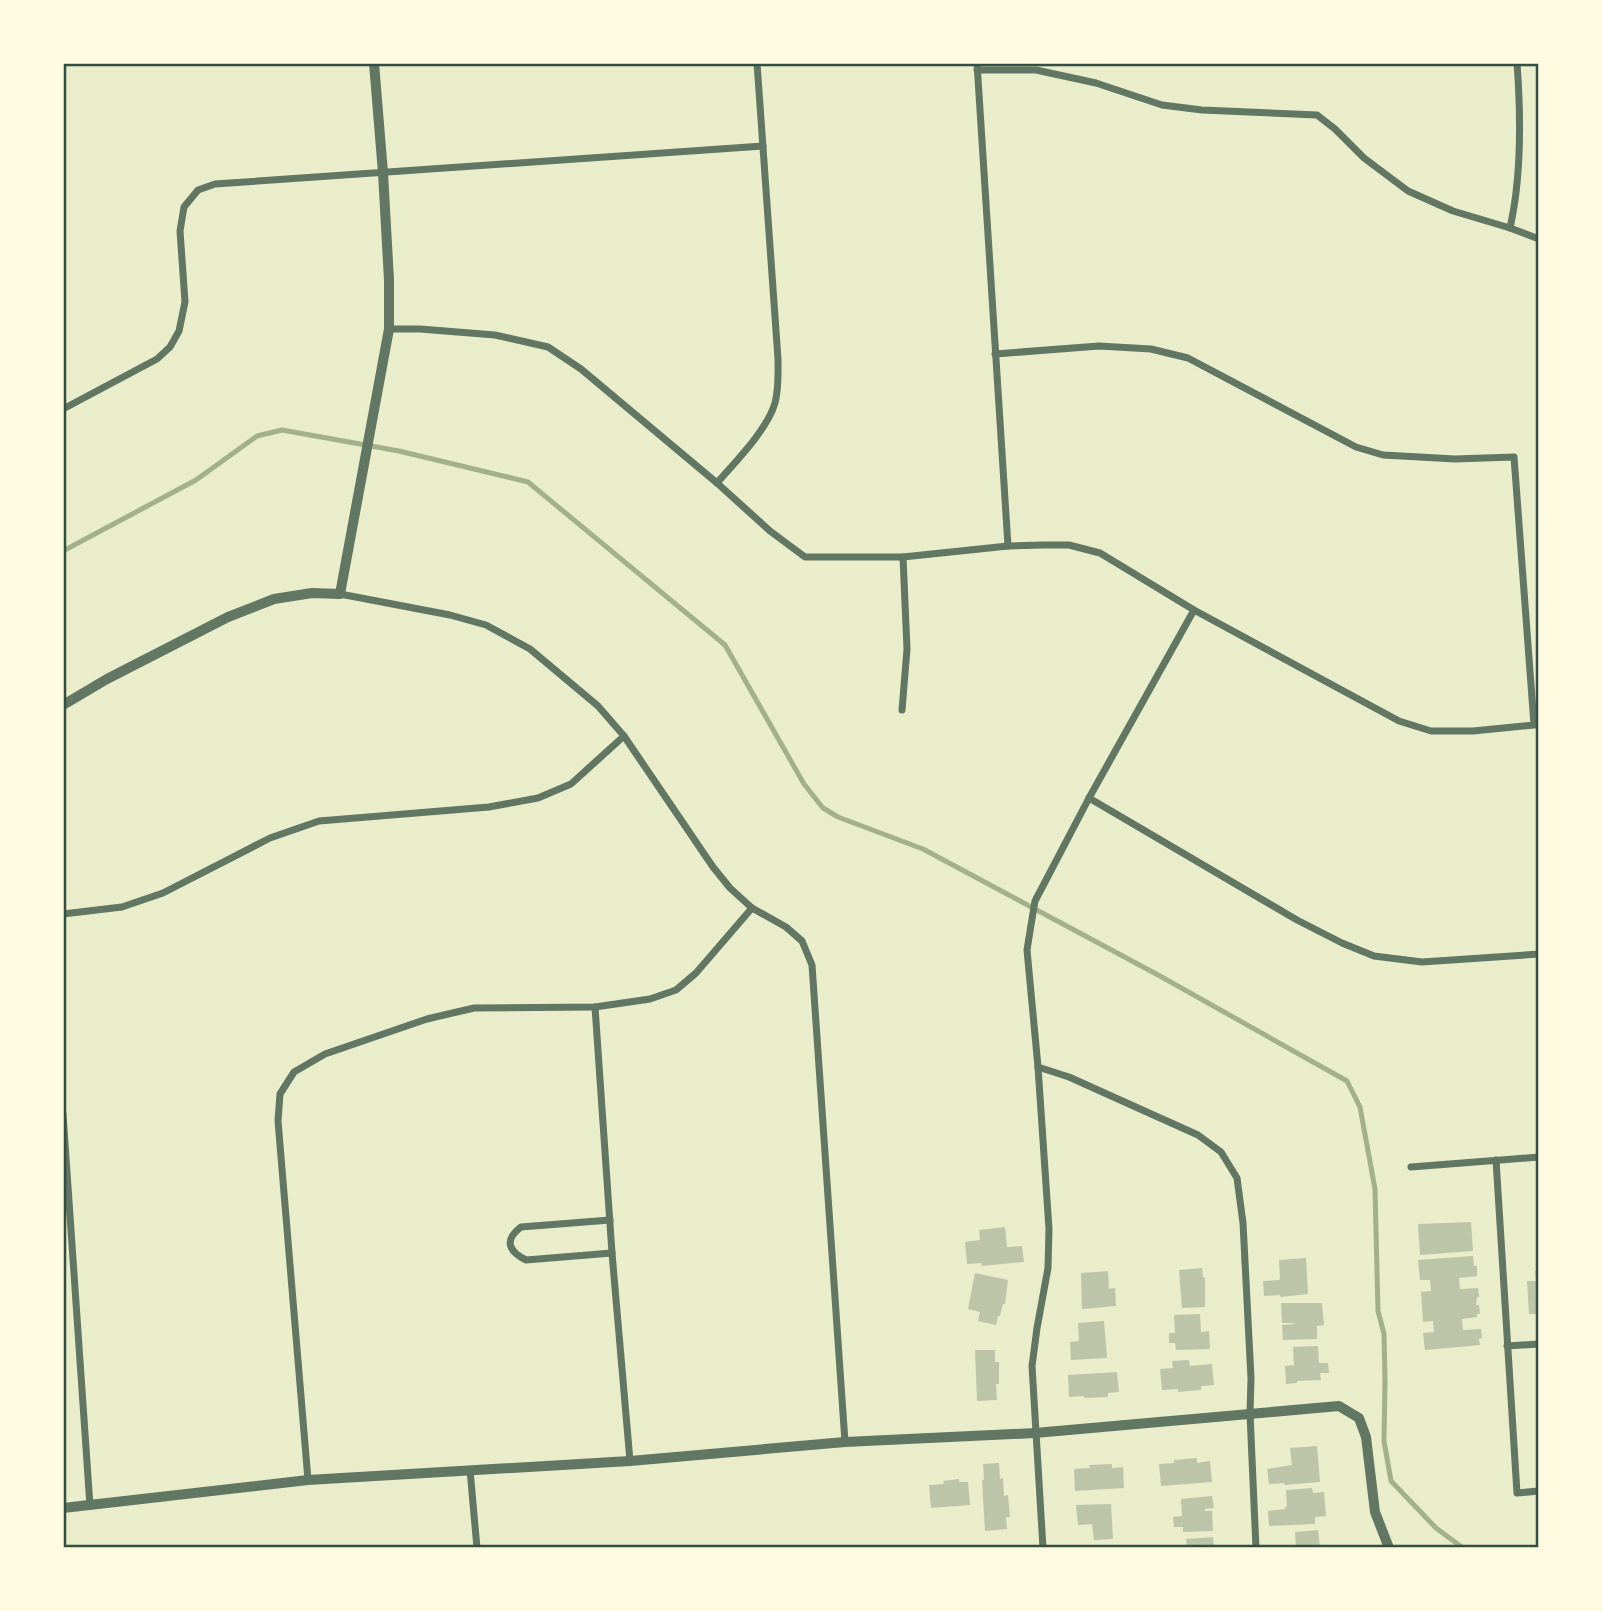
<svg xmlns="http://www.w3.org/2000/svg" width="1602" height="1611" viewBox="0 0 1602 1611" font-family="'Archivo Narrow',sans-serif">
  <rect width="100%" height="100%" fill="#e9edc9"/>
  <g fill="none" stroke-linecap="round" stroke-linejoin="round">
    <polyline stroke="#a3b18a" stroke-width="5" points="63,551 196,480 257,436 282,430 399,451 528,482 725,645 804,784 823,808 838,817 923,849 1160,976 1347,1081 1360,1107 1375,1189 1378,1311 1384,1334 1385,1381 1384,1441 1391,1481 1436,1528 1463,1548"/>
  </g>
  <g fill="#bcc5a7">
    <polygon points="1471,1222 1473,1251 1420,1255 1418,1224"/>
    <polygon points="1005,1227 1007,1247 1022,1246 1024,1262 982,1266 981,1263 967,1264 965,1242 980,1240 979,1230"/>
    <polygon points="1473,1256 1474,1266 1477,1266 1477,1276 1459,1278 1460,1289 1478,1288 1479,1297 1477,1297 1476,1305 1479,1305 1480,1314 1477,1314 1477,1317 1462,1319 1463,1330 1481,1329 1482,1338 1479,1339 1480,1345 1425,1350 1423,1333 1434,1332 1433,1321 1423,1322 1421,1292 1431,1291 1430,1280 1420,1280 1418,1260"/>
    <polygon points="1306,1258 1308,1294 1280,1297 1280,1295 1264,1296 1263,1281 1279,1280 1280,1278 1279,1260"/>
    <polygon points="1202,1268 1203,1278 1205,1277 1205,1307 1182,1308 1179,1270"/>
    <polygon points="1108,1271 1109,1289 1115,1288 1116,1306 1082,1309 1081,1273"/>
    <polygon points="1535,1271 1539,1271 1538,1319 1537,1314 1529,1314 1527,1281 1536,1281"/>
    <polygon points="975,1273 1008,1280 1005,1304 1003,1304 1000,1316 998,1316 996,1325 978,1321 980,1312 968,1309"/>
    <polygon points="1281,1303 1322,1303 1324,1325 1317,1326 1317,1339 1283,1340 1282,1325 1293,1324 1294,1323 1282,1323"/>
    <polygon points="1200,1314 1201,1332 1209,1331 1210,1349 1176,1350 1175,1343 1169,1343 1169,1333 1175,1333 1174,1315"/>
    <polygon points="1104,1321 1107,1358 1071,1360 1070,1342 1079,1341 1078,1323"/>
    <polygon points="1318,1346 1319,1363 1328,1363 1329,1373 1320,1373 1321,1380 1297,1381 1297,1383 1286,1384 1285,1366 1294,1365 1293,1347"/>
    <polygon points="975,1350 995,1350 995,1362 999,1362 999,1384 996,1384 997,1400 977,1401"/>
    <polygon points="1189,1360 1190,1366 1212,1364 1214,1385 1201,1386 1201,1390 1178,1392 1178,1389 1162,1390 1160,1369 1173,1368 1172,1361"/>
    <polygon points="1117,1372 1119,1392 1108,1393 1108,1397 1084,1398 1084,1396 1069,1397 1068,1375"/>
    <polygon points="1317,1446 1320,1482 1285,1485 1284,1483 1269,1484 1267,1469 1292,1465 1290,1448"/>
    <polygon points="1197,1458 1197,1463 1210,1461 1212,1482 1161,1486 1159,1464 1174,1463 1174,1460"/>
    <polygon points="999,1463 1000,1479 1003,1478 1004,1496 1008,1495 1010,1517 1006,1517 1007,1529 985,1531 982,1480 984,1480 983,1464"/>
    <polygon points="1112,1464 1112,1468 1123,1467 1124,1488 1075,1491 1074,1469 1090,1468 1089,1465"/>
    <polygon points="959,1479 959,1482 968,1482 970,1505 931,1508 929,1485 944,1484 943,1481"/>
    <polygon points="1312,1488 1313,1493 1324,1492 1326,1516 1315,1517 1315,1524 1269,1526 1268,1511 1285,1509 1285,1507 1287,1507 1286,1490"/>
    <polygon points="1212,1496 1214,1508 1205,1509 1205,1511 1212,1511 1213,1531 1183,1532 1183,1527 1174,1527 1173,1517 1182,1516 1181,1499"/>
    <polygon points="1111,1504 1113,1539 1094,1540 1092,1524 1078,1525 1076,1505"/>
    <polygon points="1318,1530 1320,1548 1296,1548 1295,1532"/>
    <polygon points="1213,1537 1214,1548 1187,1548 1186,1539"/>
  </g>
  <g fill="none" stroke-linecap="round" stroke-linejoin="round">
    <g stroke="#617663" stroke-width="7">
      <polyline points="977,63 1008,546"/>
      <polyline points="977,70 1036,70 1096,83 1162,105 1202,110 1317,115 1335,129 1364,158 1408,191 1453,211 1510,228 1539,239"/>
      <path d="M1510 228C1522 175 1521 117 1517 63"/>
      <polyline points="389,329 420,329 495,335 548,347 581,369 717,483 770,531 805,557 903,557 1008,546 1043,545 1069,545 1100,553 1194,610 1399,721 1431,731 1473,731 1534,725 1514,457 1455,459 1383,455 1356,447 1188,358 1151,349 1099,346 995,354"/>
      <polyline points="63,409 157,359 170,347 179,331 185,302 180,231 184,207 198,190 215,184 763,146"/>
      <path d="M717 483C736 461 767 430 775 403 779 388 778 373 778 359L757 63"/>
      <polyline points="340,594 450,615 486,625 530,649 598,706 624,736 713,867 730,888 752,908 786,927 802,941 812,965 845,1442"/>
      <polyline points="902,710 907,649 903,557"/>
      <polyline points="1089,798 1297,920 1342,943 1374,956 1422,962 1539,954"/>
      <polyline points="63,914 122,907 163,893 270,838 319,821 489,807 538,798 571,784 624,736"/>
      <polyline points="595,1007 612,1253 630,1461"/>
      <polyline points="1038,1067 1069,1077 1198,1135 1221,1152 1237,1178 1243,1223 1251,1378 1250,1414 1256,1548"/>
      <polyline points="63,1114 90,1506"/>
      <polyline points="1496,1160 1517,1493 1539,1491"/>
      <polyline points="1411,1167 1539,1157"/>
      <path d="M610 1220 521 1227C504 1240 508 1251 526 1260L612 1253"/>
      <polyline points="1507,1346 1539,1344"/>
      <polyline points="470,1470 477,1548"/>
      <polyline points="308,1480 278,1121 280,1094 294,1072 325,1054 427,1019 474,1008 595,1007 650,999 676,990 696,973 752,908"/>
      <polyline points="1043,1548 1032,1366 1037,1328 1048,1268 1049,1229 1038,1067 1027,950 1031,925 1035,901 1045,882 1089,798 1194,610"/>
    </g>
    <g stroke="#617663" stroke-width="10">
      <polyline points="63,705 107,679 228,617 274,599 312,593 340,594 389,329 389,280 383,173 374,63"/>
      <polyline points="63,1508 308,1480 630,1461 845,1442 1035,1433 1339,1406 1359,1418 1366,1437 1375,1512 1389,1548"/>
    </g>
  </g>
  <rect width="1602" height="1611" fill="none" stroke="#fefae0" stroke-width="130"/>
  <rect x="65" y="65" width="1472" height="1481" fill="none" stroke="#344e41" stroke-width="2.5"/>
</svg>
